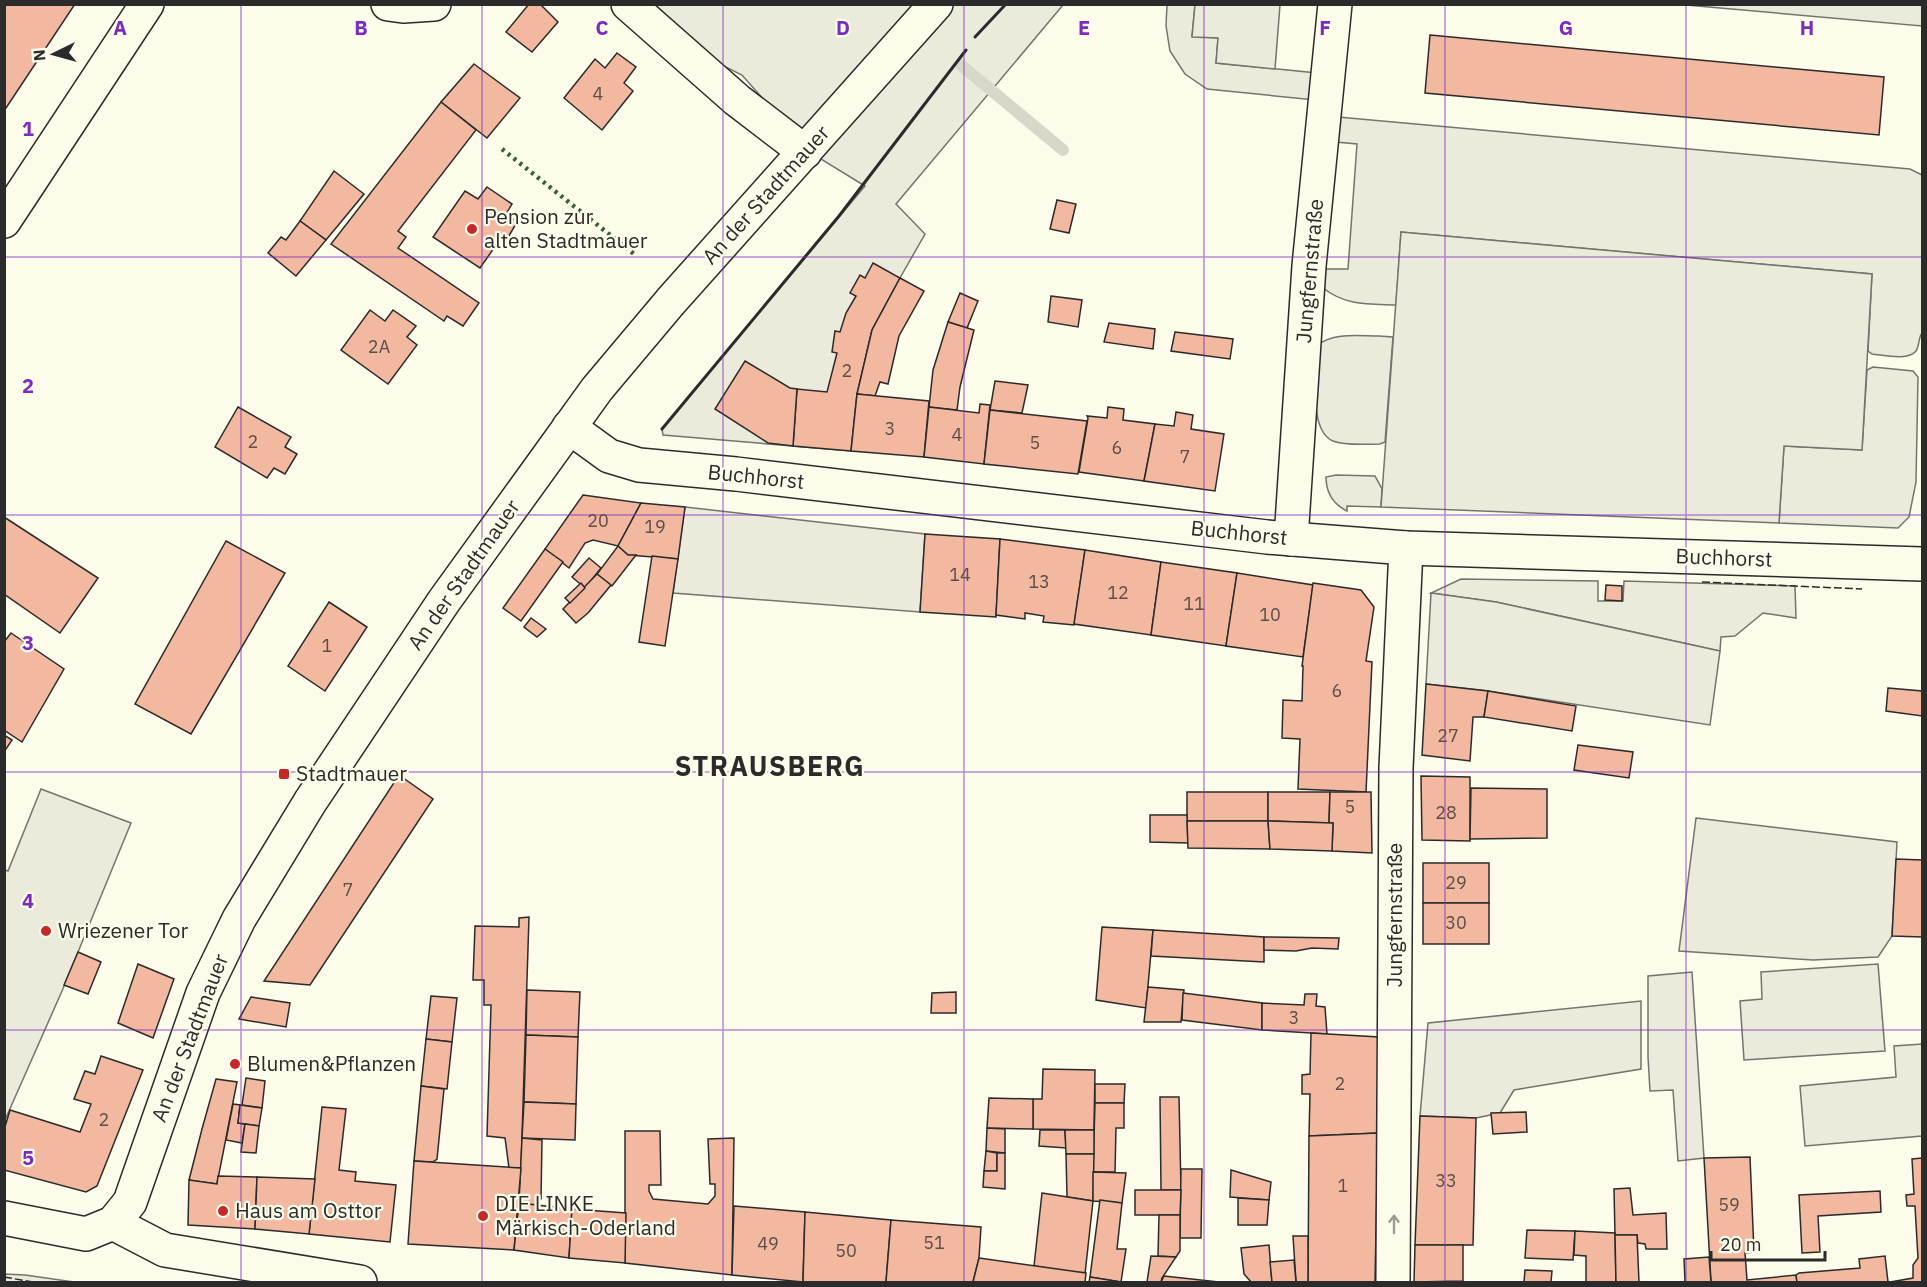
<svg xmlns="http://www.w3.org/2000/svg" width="1927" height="1287" viewBox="0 0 1927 1287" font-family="'IBM Plex Sans',sans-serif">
  <rect width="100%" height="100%" fill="#fdfbea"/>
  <g fill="#ecebdb" stroke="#74746e" stroke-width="1.5">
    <polygon points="628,5 1063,5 896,204 925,234 900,278 857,394 851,451 663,435 662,429 865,186 811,153 742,75 664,36"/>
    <polygon points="1167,5 1195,5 1192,36 1218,38 1216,63 1317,73 1315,100 1207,89 1185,74 1170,51 1166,26"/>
    <polygon points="1686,5 1922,5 1922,26"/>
    <path d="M1338 117 1910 169 1922 175V333C1918 338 1920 345 1916 351 1908 361 1884 355 1872 354L1868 351 1872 274 1401 232 1396 305C1368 304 1346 306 1323 288L1317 269H1348L1357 144 1336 142Z"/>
    <path d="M1379 336 1393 337 1385 442 1380 444C1366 444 1346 446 1333 441 1307 430 1317 368 1318 345 1333 332 1360 336 1379 336Z"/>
    <polygon points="1873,367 1913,371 1918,377 1916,482 1909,517 1898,528 1779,523 1784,446 1862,450 1867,370"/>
    <path d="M1336 475 1375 476 1382 489 1381 507 1347 506V511C1333 504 1326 493 1326 477Z"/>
    <polygon points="685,507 925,534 920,612 673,593"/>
    <polygon points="1461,579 1598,581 1598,601 1623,601 1624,581 1795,586 1796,618 1763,613 1735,636 1721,637 1720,651 1496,602 1431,593"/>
    <polygon points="4,1274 25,1275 74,1282 5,1282"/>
  </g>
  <g fill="#eceadb" stroke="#74746e" stroke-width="1.5">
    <polygon points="1195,5 1280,5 1275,69 1216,63 1218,38 1192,37"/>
    <polygon points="1401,232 1872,274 1862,450 1784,446 1779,523 1381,507"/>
    <polygon points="1431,593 1496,602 1720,651 1710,725 1488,691 1426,684"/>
    <polygon points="41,789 131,823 62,991 5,1120 5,870 8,871"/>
    <polygon points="1696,818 1897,842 1892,936 1878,957 1813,960 1679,951"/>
    <polygon points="1878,964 1885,1051 1744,1060 1740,1001 1762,999 1761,972"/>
    <polygon points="1692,972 1704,1158 1678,1161 1673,1090 1650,1091 1648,1057 1648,976"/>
    <polygon points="1641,1001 1641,1069 1514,1090 1500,1113 1476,1118 1420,1116 1428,1023"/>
    <polygon points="1922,1044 1922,1136 1805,1146 1800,1086 1896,1077 1894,1046"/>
  </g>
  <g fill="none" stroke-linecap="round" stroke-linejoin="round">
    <polyline stroke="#d8d7c9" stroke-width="12" points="961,65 1063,150"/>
  </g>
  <g fill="#f2b8a0" stroke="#2b2b2b" stroke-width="1.5">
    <polygon points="4,4 75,4 4,111"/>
    <polygon points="529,4 540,4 558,22 532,52 506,32"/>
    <polygon points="1430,35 1884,77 1879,135 1425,93"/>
    <polygon points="617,53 636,67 624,83 633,91 602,130 564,98 595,59 605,68"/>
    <polygon points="474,64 520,98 487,138 441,102"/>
    <polygon points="441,102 476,130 398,231 406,237 398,248 479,303 463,326 447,316 444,321 331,244"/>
    <polygon points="334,171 364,194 326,240 300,221"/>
    <polygon points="487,187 512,204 506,214 517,222 506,241 501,238 480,268 433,237 465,191 478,199"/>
    <polygon points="1057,200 1076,204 1069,233 1050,229"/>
    <polygon points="300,221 326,240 296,276 268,253 281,237 286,240"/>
    <polygon points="873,263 900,278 872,330 857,394 851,451 793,446 797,389 827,392 837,353 832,352 835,331 840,332 846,313 856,296 850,293 860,275 865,278"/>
    <polygon points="900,278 924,291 899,336 888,384 880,382 875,396 857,394 872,330"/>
    <polygon points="960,293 978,301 967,328 948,322"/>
    <polygon points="1051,296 1082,300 1078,327 1048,322"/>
    <polygon points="370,310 385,321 393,310 416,326 407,337 417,345 388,384 341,350"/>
    <polygon points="948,322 974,330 960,387 957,410 929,407 933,370"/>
    <polygon points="1109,323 1155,329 1153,349 1104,342"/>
    <polygon points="1175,332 1233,339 1230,359 1171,351"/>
    <polygon points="745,361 790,388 797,389 793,446 768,443 715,409"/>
    <polygon points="995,381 1028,385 1022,413 990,410"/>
    <polygon points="857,394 929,401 924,457 851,451"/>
    <polygon points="980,404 990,405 984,464 924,457 929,407 979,413"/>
    <polygon points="238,407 291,437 285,447 297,454 285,474 274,468 267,478 215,447"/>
    <polygon points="1108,407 1124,409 1123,420 1155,424 1144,481 1079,472 1088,418 1087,416 1107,418"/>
    <polygon points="990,410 1087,421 1078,474 984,464"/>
    <polygon points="1176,412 1193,415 1191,429 1224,434 1215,491 1144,481 1155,424 1174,426"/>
    <polygon points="583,495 641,503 618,546 593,540 585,543 569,568 545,549"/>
    <polygon points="641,503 685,507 678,559 628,555 618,546"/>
    <polygon points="4,517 98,578 60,633 4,594"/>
    <polygon points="925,534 1000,539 996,617 920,612"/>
    <polygon points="1000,539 1085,550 1074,625 1043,622 1044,616 1025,613 1025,619 996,615"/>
    <polygon points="226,541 285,573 191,734 135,704"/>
    <polygon points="618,546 628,555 636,555 612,586 597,574"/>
    <polygon points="545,549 563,562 521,621 503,608"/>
    <polygon points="1085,550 1161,562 1151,635 1074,624"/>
    <polygon points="652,556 678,559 665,646 639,642"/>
    <polygon points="589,558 601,568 585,588 572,577"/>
    <polygon points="1161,562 1237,573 1226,646 1151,635"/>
    <polygon points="1237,573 1313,585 1303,657 1226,646"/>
    <polygon points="597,574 611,585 588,613 576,623 563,609"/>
    <polygon points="581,583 585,588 570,603 565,598"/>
    <polygon points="1313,583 1361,590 1374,607 1366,661 1372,662 1366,792 1298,789 1300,739 1282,738 1283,700 1302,701 1303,666 1302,666"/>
    <polygon points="1606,585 1622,586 1622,601 1605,600"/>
    <polygon points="329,602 367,627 325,691 288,666"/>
    <polygon points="531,618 546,629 537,637 524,627"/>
    <polygon points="11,633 64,669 22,742 4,730 4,642"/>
    <polygon points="1426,684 1488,691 1484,717 1473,717 1470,761 1422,755"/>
    <polygon points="1888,688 1922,691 1922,716 1886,711"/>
    <polygon points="1488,691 1576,706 1572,731 1484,717"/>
    <polygon points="4,735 12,740 4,752"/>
    <polygon points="1578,745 1633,752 1629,778 1574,770"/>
    <polygon points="399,775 433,799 310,985 264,981"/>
    <polygon points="1421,776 1470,777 1470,841 1422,840"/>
    <polygon points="1471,788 1547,789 1547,838 1470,839"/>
    <rect x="1187" y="792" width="81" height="29"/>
    <polygon points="1268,792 1330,792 1329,823 1268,821"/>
    <polygon points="1330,792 1371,792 1372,853 1332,851 1333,823 1329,823"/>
    <polygon points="1150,815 1187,815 1188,843 1150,842"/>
    <polygon points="1187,821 1268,821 1270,849 1188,848"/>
    <polygon points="1268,821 1333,823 1332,851 1270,849"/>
    <polygon points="1896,859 1922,860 1922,937 1892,936"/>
    <rect x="1423" y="863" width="66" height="40"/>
    <rect x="1423" y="903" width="66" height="41"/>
    <polygon points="529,917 521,1168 509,1168 505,1138 487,1136 491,1005 484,1005 484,980 473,980 475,926 519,927 519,918"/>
    <polygon points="1102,927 1153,930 1146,1008 1096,1000"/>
    <polygon points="1153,930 1264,937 1264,962 1151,956"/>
    <polygon points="1264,937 1339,938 1338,949 1312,948 1296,951 1264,950"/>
    <polygon points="78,952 101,962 88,994 64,985"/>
    <polygon points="138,964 174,979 153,1038 118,1023"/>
    <polygon points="1148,987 1184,990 1181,1022 1144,1022"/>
    <polygon points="527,990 580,992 578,1037 526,1035"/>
    <polygon points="956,992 956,1013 931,1013 932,993"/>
    <polygon points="1183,993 1262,1003 1262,1030 1182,1020"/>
    <polygon points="1305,994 1317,994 1316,1006 1325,1007 1327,1034 1262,1030 1262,1003 1304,1005"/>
    <polygon points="431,996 457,998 452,1042 426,1039"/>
    <polygon points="251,997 290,1003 286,1027 239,1019"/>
    <polygon points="1311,1033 1379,1037 1378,1133 1309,1136 1310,1094 1302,1094 1302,1075 1310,1074"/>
    <polygon points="526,1035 578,1037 576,1104 524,1102"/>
    <polygon points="426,1039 452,1042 447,1089 421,1086"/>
    <polygon points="101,1056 143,1070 97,1186 86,1192 4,1170 4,1130 10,1110 80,1132 91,1104 74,1099 85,1071 95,1074"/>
    <polygon points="1043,1069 1095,1070 1094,1130 1033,1129 1033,1099 1042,1099"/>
    <polygon points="246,1078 265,1081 262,1108 242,1105"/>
    <polygon points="216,1079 237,1082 217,1184 189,1180 202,1129"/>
    <polygon points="1095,1084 1125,1084 1124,1103 1095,1103"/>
    <polygon points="421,1086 444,1089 437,1159 433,1162 414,1161"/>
    <polygon points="1160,1097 1179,1097 1181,1190 1161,1190"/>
    <polygon points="989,1098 1033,1099 1033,1129 987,1128"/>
    <polygon points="524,1102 576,1104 575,1140 522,1138"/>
    <polygon points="1095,1103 1124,1103 1124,1128 1116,1128 1115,1172 1093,1172"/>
    <polygon points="233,1104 240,1105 238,1123 245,1124 242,1143 226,1140"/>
    <polygon points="240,1105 262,1108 259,1126 238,1123"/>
    <polygon points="322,1107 346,1109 339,1170 356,1172 355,1181 396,1185 390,1242 309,1234"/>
    <polygon points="1526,1112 1527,1132 1493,1134 1491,1113"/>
    <polygon points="1420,1116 1476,1118 1473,1245 1415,1245"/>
    <polygon points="245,1124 259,1126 256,1153 241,1152"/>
    <polygon points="987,1128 1005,1129 1005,1153 986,1151"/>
    <polygon points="1040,1130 1065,1130 1066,1148 1039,1146"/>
    <polygon points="1065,1130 1094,1130 1094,1154 1066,1154"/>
    <polygon points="625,1131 660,1131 661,1185 649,1185 649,1191 653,1199 708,1204 715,1196 715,1184 710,1184 708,1139 734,1138 732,1275 625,1263"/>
    <polygon points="1378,1133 1375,1282 1308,1282 1309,1136"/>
    <polygon points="522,1138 542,1140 541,1199 534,1205 519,1203"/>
    <polygon points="986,1151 997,1153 997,1171 984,1171"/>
    <polygon points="997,1153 1005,1153 1005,1189 983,1187 984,1171 997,1171"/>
    <polygon points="1066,1154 1094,1154 1093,1201 1067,1197"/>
    <polygon points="1750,1157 1754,1252 1745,1253 1747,1280 1796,1275 1797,1282 1711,1282 1704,1158"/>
    <polygon points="1922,1158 1922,1282 1890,1282 1913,1278 1913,1265 1918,1258 1915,1206 1907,1206 1906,1195 1914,1194 1912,1159"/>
    <polygon points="414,1161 521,1168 514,1250 408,1244"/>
    <polygon points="1181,1169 1202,1169 1201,1238 1180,1238"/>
    <polygon points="1231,1170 1271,1182 1269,1200 1230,1197"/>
    <polygon points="1093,1172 1126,1173 1122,1203 1093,1201"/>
    <polygon points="218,1176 257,1177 255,1229 188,1225 189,1180 217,1184"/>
    <polygon points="257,1177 315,1179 309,1234 255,1229"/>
    <polygon points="1630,1188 1633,1215 1666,1213 1667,1249 1646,1249 1645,1244 1638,1243 1637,1235 1615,1235 1614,1189"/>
    <polygon points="1135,1190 1181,1190 1180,1215 1135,1215"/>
    <polygon points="1880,1191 1881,1212 1818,1216 1820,1252 1802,1253 1799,1195"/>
    <polygon points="1042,1193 1093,1201 1085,1274 1034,1266"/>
    <polygon points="1238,1198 1269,1200 1267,1225 1238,1225"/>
    <polygon points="1100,1200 1122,1203 1117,1249 1126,1249 1121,1282 1090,1277"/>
    <polygon points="519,1203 572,1209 569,1258 514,1250"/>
    <polygon points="734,1206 805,1212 803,1282 732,1275"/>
    <polygon points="572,1209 626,1213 625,1263 569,1258"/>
    <polygon points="805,1212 891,1220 886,1282 803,1282"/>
    <polygon points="1159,1215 1180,1215 1180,1251 1176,1257 1158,1256"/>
    <polygon points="891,1220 981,1227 979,1258 973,1282 886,1282"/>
    <polygon points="1527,1230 1575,1231 1573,1260 1525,1258"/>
    <polygon points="1575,1231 1615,1233 1616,1282 1586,1282 1586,1256 1574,1255"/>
    <polygon points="1615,1235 1637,1235 1639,1282 1616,1282"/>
    <polygon points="1293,1236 1308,1236 1308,1282 1316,1282 1296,1282"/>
    <polygon points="1269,1245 1272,1282 1251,1282 1244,1274 1241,1248"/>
    <polygon points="1415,1245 1463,1245 1463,1281 1414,1282"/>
    <polygon points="1151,1256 1176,1257 1162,1278 1161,1282 1147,1282"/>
    <polygon points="1885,1256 1888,1282 1797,1282 1796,1275 1799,1273 1860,1268 1859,1259"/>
    <polygon points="1709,1257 1711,1282 1685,1282 1684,1259"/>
    <polygon points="979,1258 1086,1273 1085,1282 973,1282"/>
    <polygon points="1294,1260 1296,1282 1272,1282 1270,1262"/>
    <polygon points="1525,1270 1552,1271 1551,1282 1524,1282"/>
    <polygon points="1164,1276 1219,1282 1161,1282"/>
    <polygon points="1090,1277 1121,1282 1089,1282"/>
  </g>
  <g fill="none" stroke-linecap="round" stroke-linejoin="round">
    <g stroke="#2b2b2b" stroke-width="36">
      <g id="minor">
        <polyline points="388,4 403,6 434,4"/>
        <polyline points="628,4 737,100 805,152"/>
        <polyline points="4,221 147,4"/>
        <polyline points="569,427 609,456 639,465 736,474 1267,537 1406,548 1922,564"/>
        <polyline points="1291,539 1309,266 1335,4"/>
        <polyline points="113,1223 165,1250 360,1282"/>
        <polyline points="1393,1282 1396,768 1406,548"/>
      </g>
    </g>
    <g stroke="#2b2b2b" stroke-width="36">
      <polyline id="tertiary" points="4,1218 86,1234 113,1223 130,1202 203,993 239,919 310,802 444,601 597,389 671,301 936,4"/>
    </g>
    <use href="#minor" stroke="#fdfbea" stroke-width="33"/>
    <use href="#tertiary" stroke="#fdfbea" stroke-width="33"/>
    <polyline stroke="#34623c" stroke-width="4.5" stroke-dasharray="3 4.5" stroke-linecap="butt" points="502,149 634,254"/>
    <g stroke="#2b2b2b" stroke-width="1.5" stroke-dasharray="8 3" stroke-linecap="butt">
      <polyline points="1702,582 1862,589"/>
      <polyline points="4,1277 33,1282"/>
    </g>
    <g stroke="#2b2b2b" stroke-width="3">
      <polyline points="975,37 1006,4"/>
      <polyline points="662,429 839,216 966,50"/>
    </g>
  </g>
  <defs><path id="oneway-shaft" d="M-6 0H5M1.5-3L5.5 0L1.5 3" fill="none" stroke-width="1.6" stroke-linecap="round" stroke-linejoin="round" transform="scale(1.5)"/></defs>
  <use stroke="#9e9d94" href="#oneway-shaft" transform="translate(1394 1224) rotate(-90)"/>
  <path fill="none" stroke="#7b2cbf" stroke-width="1.5" stroke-opacity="0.55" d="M241 4V1282M482 4V1282M723 4V1282M964 4V1282M1204 4V1282M1445 4V1282M1686 4V1282M4 257H1922M4 515H1922M4 772H1922M4 1030H1922"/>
  <g fill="#c62828" stroke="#fdfbea" stroke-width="2">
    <circle cx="472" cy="229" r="6"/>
    <rect x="278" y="768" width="12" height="12" rx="3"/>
    <circle cx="46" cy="931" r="6"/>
    <circle cx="235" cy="1064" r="6"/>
    <circle cx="223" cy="1211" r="6"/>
    <circle cx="483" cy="1216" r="6"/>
  </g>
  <g text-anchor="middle" stroke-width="4.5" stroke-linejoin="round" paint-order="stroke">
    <g font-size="18" fill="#5d4e48">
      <text x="598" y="100">4</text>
      <text x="379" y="353">2A</text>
      <text x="847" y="377">2</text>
      <text x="890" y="435">3</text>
      <text x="957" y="441">4</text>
      <text x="253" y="448">2</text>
      <text x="1035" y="449">5</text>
      <text x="1117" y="454">6</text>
      <text x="1185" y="463">7</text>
      <text x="598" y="527">20</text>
      <text x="655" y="533">19</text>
      <text x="960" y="581">14</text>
      <text x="1039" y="588">13</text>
      <text x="1118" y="599">12</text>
      <text x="1194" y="610">11</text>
      <text x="1270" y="621">10</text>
      <text x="327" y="652">1</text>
      <text x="1337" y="697">6</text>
      <text x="1448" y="742">27</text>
      <text x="1350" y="813">5</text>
      <text x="1446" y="819">28</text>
      <text x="1456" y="889">29</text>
      <text x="348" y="896">7</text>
      <text x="1456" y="929">30</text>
      <text x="1294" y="1024">3</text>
      <text x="1340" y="1090">2</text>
      <text x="104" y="1126">2</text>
      <text x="1446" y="1187">33</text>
      <text x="1343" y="1192">1</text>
      <text x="1729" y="1211">59</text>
      <text x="934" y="1249">51</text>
      <text x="768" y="1250">49</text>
      <text x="846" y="1257">50</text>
    </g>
    <g font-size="21" fill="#2b2b2b" stroke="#fdfbea">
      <text transform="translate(766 195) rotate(-48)" y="7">An der Stadtmauer</text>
      <text transform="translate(1310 271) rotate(-85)" y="7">Jungfernstraße</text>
      <text transform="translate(756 477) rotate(6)" y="7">Buchhorst</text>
      <text transform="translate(1239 533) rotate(6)" y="7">Buchhorst</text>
      <text transform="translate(1724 558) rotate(2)" y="7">Buchhorst</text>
      <text transform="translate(464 575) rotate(-55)" y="7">An der Stadtmauer</text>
      <text transform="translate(1395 915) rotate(-90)" y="7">Jungfernstraße</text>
      <text transform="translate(190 1038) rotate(-69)" y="7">An der Stadtmauer</text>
    </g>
    <g font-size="21" fill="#2b2b2b" stroke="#fdfbea" text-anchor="start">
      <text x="484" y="224">Pension zur<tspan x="484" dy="24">alten Stadtmauer</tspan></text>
      <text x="296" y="781">Stadtmauer</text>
      <text x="58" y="938">Wriezener Tor</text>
      <text x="247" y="1071">Blumen&amp;Pflanzen</text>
      <text x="495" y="1211">DIE LINKE<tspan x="495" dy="24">Märkisch-Oderland</tspan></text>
      <text x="235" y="1218">Haus am Osttor</text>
    </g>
    <g font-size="27" font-weight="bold" letter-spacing="1.5" fill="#2b2b2b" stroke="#fdfbea">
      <text x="770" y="776">STRAUSBERG</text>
    </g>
  </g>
  <g font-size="20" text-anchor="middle" font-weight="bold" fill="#7b2cbf" stroke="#fdfbea" stroke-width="4.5" stroke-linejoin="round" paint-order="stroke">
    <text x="120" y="35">A</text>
    <text x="361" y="35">B</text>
    <text x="602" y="35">C</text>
    <text x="843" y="35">D</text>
    <text x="1084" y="35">E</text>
    <text x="1325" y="35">F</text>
    <text x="1566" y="35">G</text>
    <text x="1807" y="35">H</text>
    <text x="28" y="136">1</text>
    <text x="28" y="393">2</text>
    <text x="28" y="650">3</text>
    <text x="28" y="908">4</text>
    <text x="28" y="1165">5</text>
  </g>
  <rect width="1927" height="1287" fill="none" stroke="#2b2b2b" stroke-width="12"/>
  <g transform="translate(54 54) rotate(265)" stroke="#fdfbea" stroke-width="4.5" paint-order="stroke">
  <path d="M0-4.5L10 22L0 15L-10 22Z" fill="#2b2b2b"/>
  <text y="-9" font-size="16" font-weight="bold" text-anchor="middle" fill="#2b2b2b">N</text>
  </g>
  <path d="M1711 1251v9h114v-9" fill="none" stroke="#2b2b2b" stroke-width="3"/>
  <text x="1720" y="1251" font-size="18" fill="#2b2b2b" stroke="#fdfbea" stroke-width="4.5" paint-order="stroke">20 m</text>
</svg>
